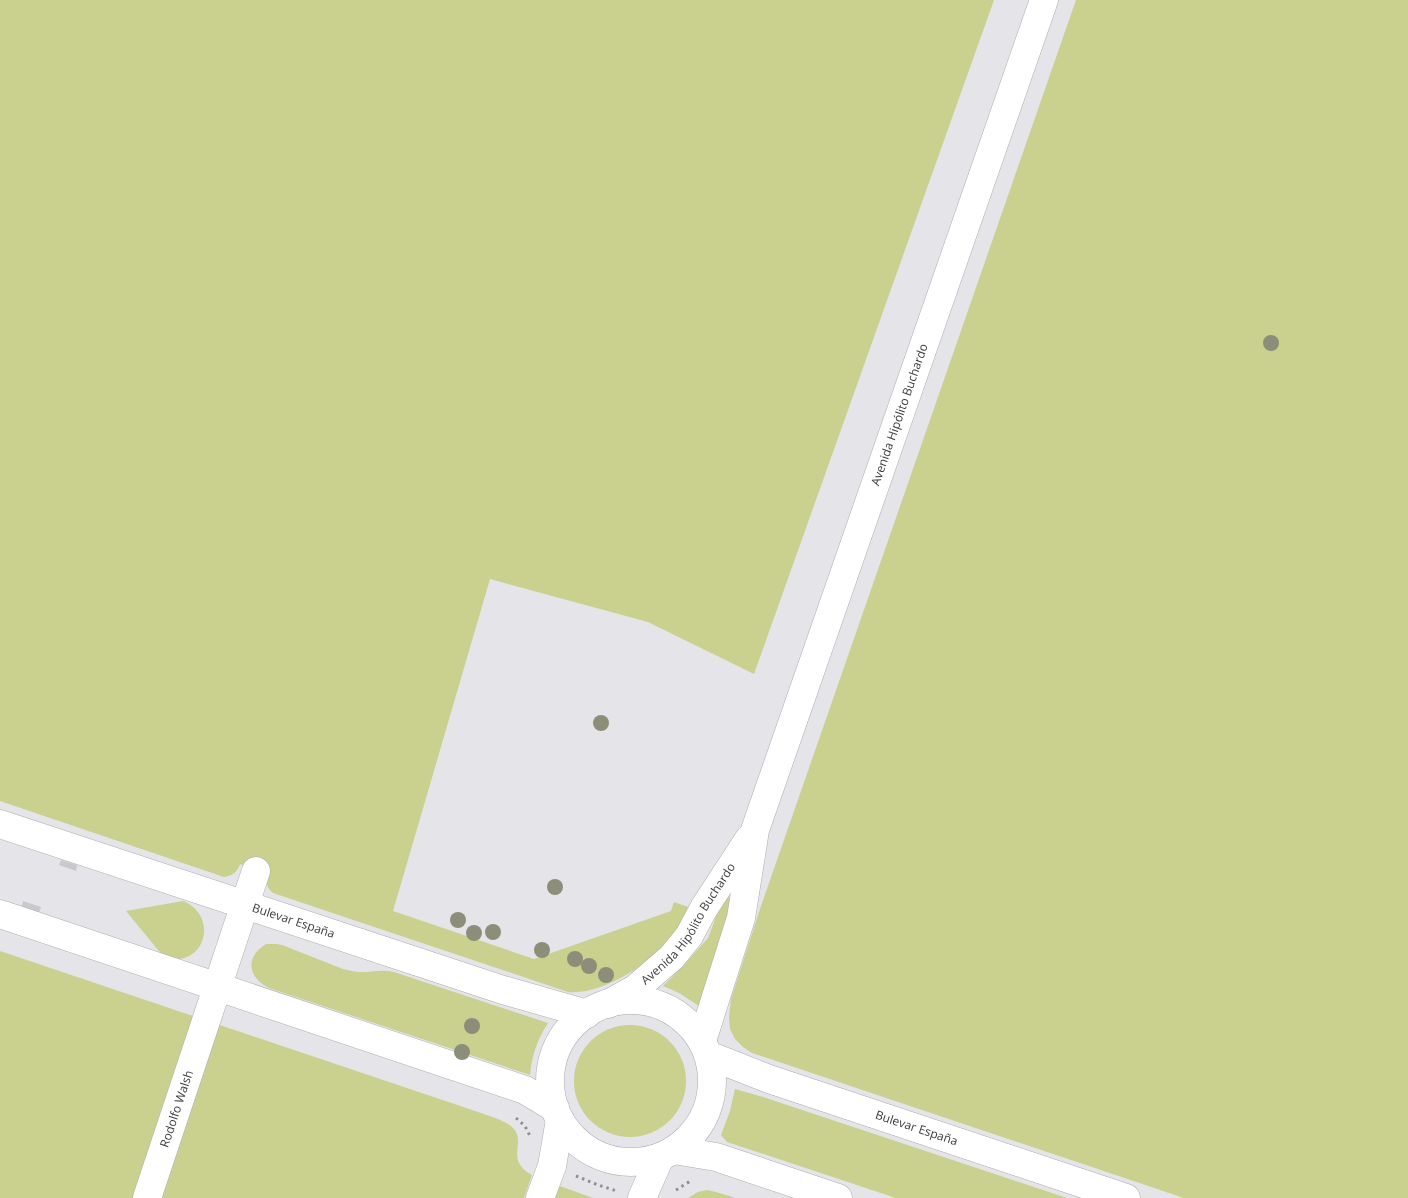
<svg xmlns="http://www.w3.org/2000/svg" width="1408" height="1198" viewBox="0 0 1408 1198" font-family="'Open Sans',sans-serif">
  <rect width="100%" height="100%" fill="#e4e4e9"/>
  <g fill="#cad08d">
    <path d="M0 0H994L754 674 648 622 490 579 393 911 534 959 671 911 674 902 688 907C684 918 679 928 671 937 650 964 603 995 568 992L273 893C266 887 266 882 268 874L240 864C237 872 234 875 224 877L0 801Z"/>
    <polygon points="1076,0 1408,0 1408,1198 1184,1198 752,1053 743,1047 735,1039 730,1029 729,1017 731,999 760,909"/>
    <polygon points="730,897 733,900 699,1006 679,993 663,986 683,966 708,938 722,901 725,898"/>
    <path d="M183 901C216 914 208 960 175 959 171 959 167 957 163 956L126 911Z"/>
    <path d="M266 944H276L282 945 343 969C349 970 354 972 360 972 372 972 382 969 394 972L548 1023C537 1040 532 1055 530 1075L269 988C247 977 245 957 266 944Z"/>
    <path d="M0 951 481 1113C491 1117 505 1120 513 1128 527 1142 504 1160 532 1175L524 1198H0Z"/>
    <circle cx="630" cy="1081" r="56"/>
    <polygon points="735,1089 763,1097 1067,1198 896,1198 727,1142 721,1135 730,1111"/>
    <polygon points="560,1186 593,1198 555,1198"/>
    <polygon points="707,1190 716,1192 736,1198 688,1198 698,1192"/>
  </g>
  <g fill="#c8c8cd">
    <polygon points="61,860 77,865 76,871 59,865"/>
    <polygon points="23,901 41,907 39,913 22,907"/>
  </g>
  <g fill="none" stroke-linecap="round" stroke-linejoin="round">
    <g stroke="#acacb1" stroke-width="29">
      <g id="minor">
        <path id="s1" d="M608 1004 635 989 672 957 689 936 704 908 749 839"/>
        <path id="s2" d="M702 1041 741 918 755 830 1044 0"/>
        <path id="s3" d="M147 1198 256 871"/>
        <polyline points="540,1198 552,1166 560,1120"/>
        <polyline points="642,1198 660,1157"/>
      </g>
    </g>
    <g stroke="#acacb1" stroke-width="29">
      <g id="major">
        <path id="s4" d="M0 824 503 990 587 1014"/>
        <polyline points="0,914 525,1090 555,1108"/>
        <circle cx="631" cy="1081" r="81"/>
        <path id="s5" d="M708 1055 769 1079 1126 1198"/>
        <polyline points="674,1150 716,1157 838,1198"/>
      </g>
    </g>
    <g stroke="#8f8f92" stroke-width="3" stroke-dasharray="2.5 4" stroke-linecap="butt">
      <polyline points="516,1118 525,1126 530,1136"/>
      <polyline points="576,1176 598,1185 617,1191"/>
      <polyline points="676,1190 692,1180"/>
    </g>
    <use href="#minor" stroke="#fff" stroke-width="28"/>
    <use href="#major" stroke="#fff" stroke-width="28"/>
  </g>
  <g fill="#8c8e79">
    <circle cx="1271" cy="343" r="8"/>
    <circle cx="601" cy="723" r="8"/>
    <circle cx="555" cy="887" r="8"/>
    <circle cx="458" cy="920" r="8"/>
    <circle cx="493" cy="932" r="8"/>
    <circle cx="474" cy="933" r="8"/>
    <circle cx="542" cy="950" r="8"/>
    <circle cx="575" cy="959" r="8"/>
    <circle cx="589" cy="966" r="8"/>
    <circle cx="606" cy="975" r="8"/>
    <circle cx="472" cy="1026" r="8"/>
    <circle cx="462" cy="1052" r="8"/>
  </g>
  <g text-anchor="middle" stroke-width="4.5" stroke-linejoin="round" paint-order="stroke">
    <g font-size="12" fill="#3c3c3e" stroke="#fff">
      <text dy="4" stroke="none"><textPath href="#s2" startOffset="658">Avenida Hipólito Buchardo</textPath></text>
      <text dy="4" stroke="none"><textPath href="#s4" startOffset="309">Bulevar España</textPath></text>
      <text dy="4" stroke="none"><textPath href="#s1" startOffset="116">Avenida Hipólito Buchardo</textPath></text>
      <text dy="4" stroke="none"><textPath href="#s3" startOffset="94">Rodolfo Walsh</textPath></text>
      <text dy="4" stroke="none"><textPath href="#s5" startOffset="221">Bulevar España</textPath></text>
    </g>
  </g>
</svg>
